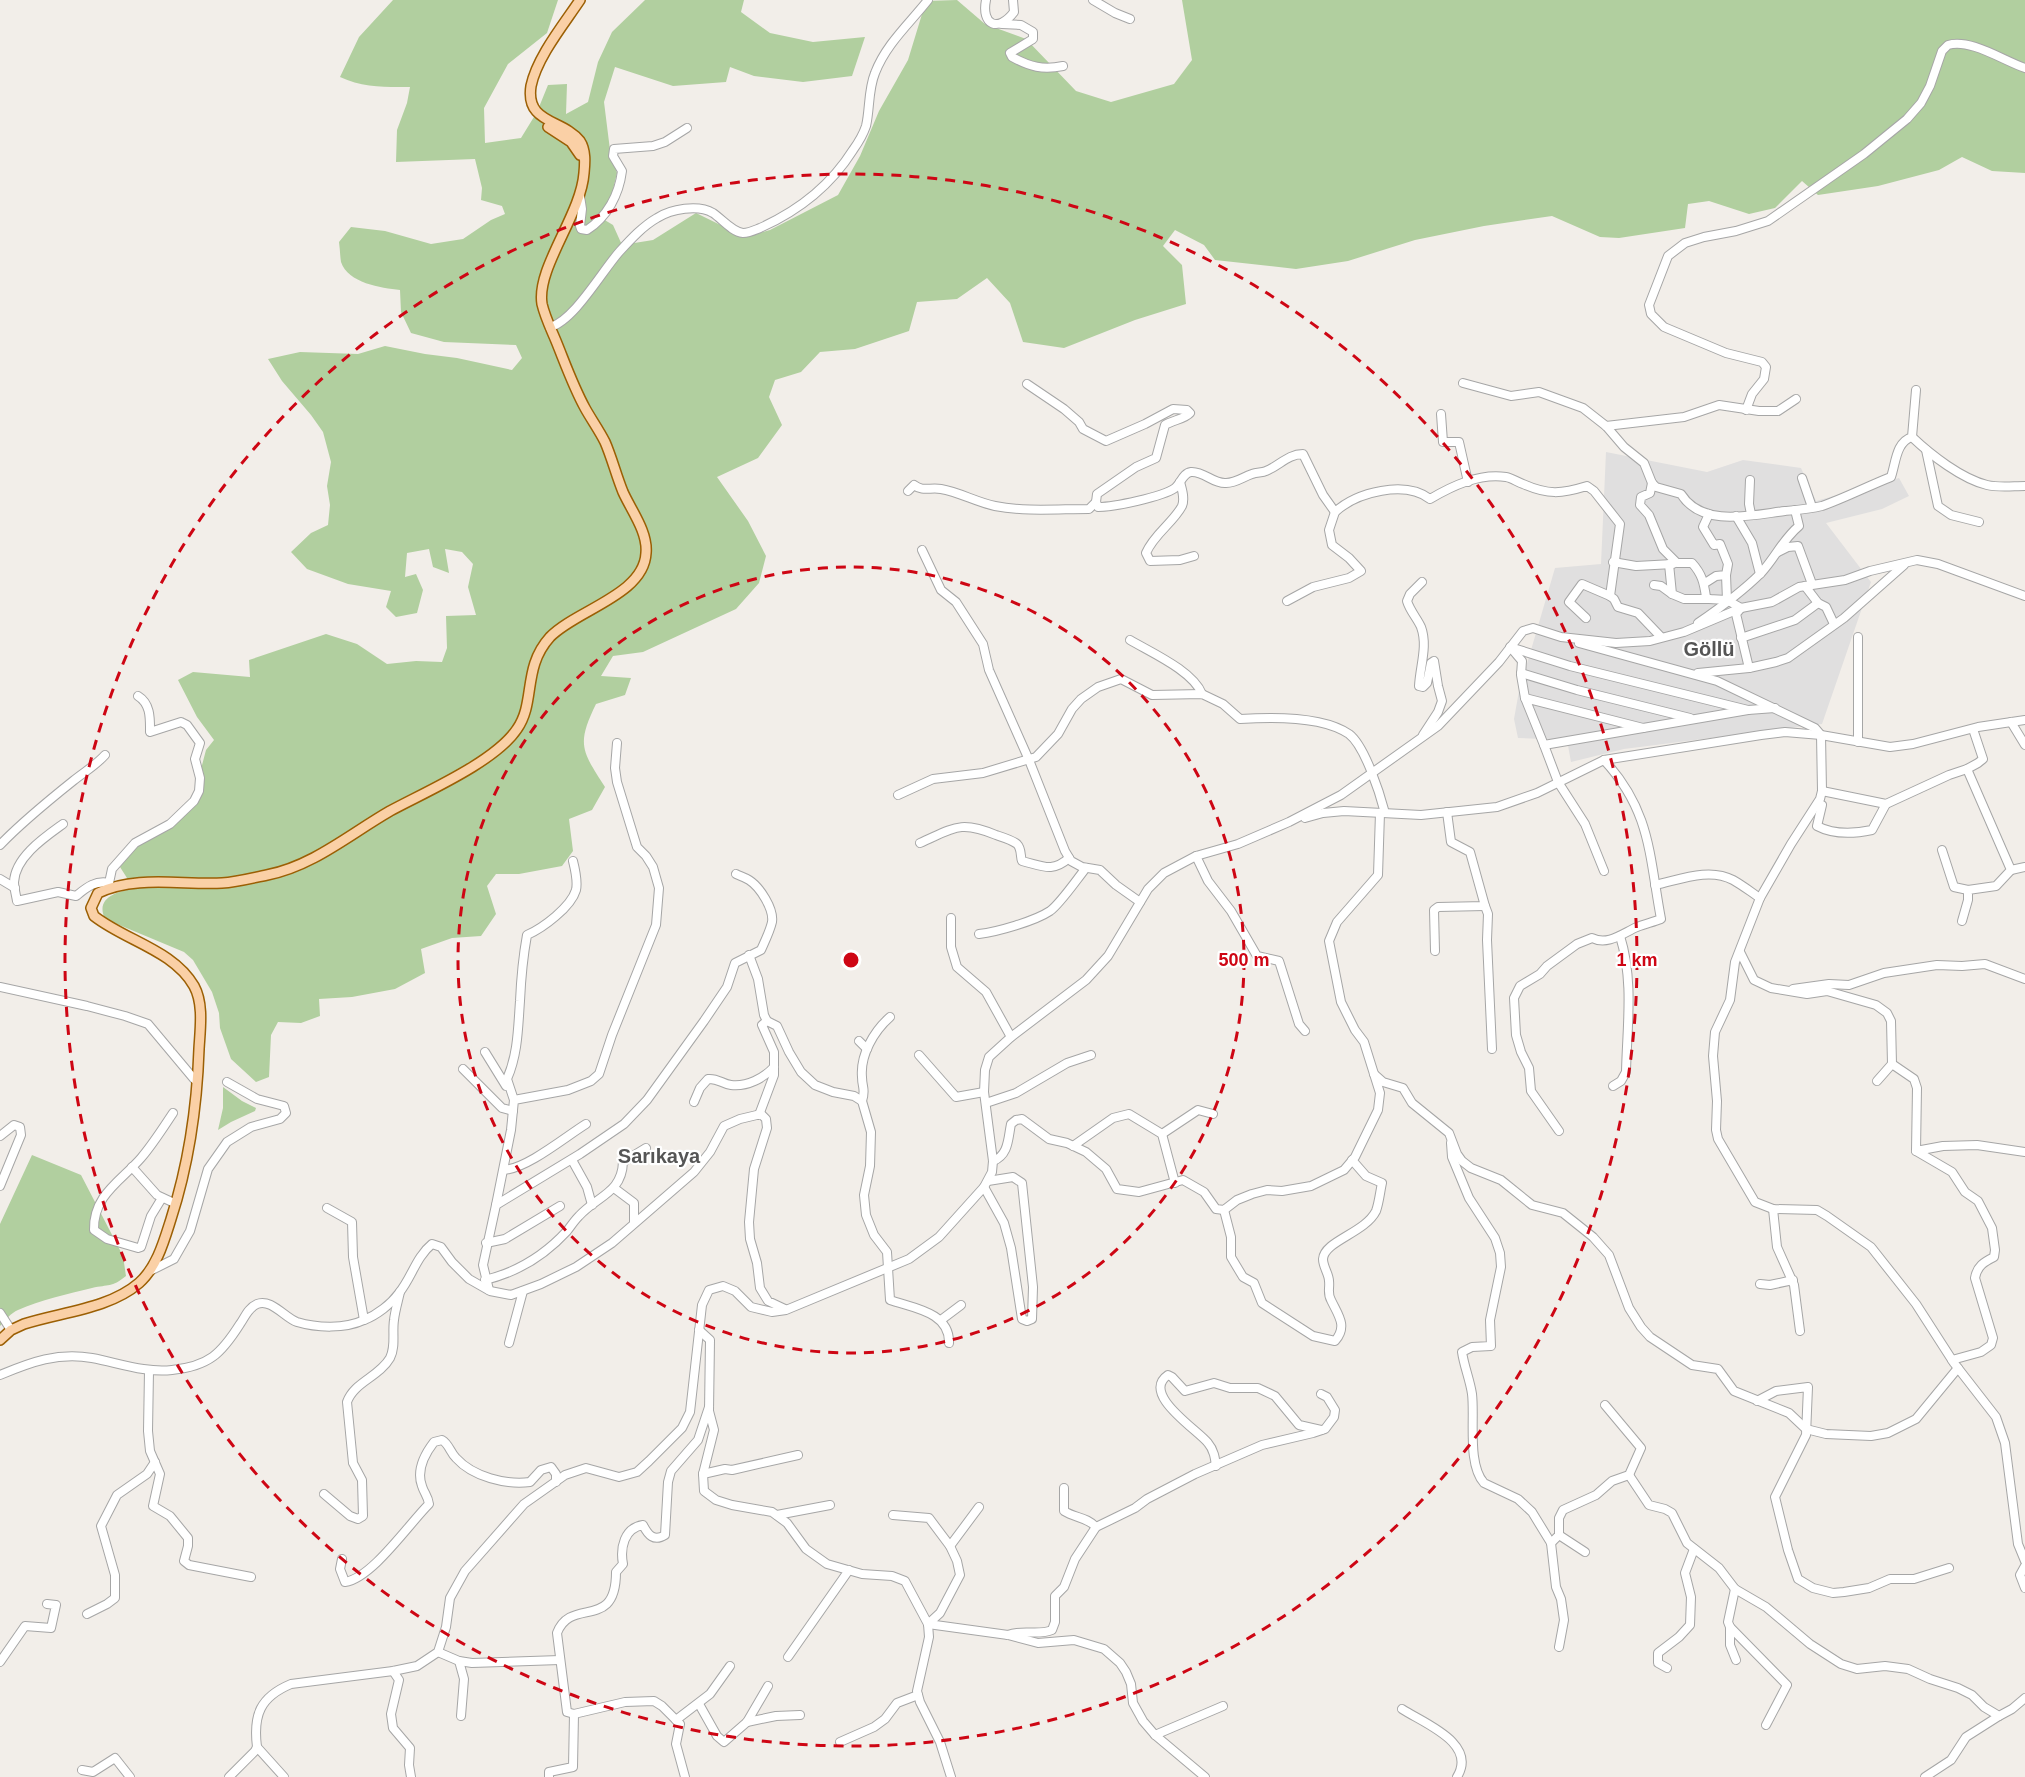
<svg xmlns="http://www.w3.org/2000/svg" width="2025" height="1777" viewBox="0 0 2025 1777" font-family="Helvetica,sans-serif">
  <rect width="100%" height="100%" fill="#f2eee9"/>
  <polygon fill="#e0dfdf" points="1606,452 1707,472 1743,460 1801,468 1816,501 1899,478 1909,496 1882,509 1826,523 1871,582 1822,724 1624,749 1571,762 1567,740 1518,738 1514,719 1519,691 1555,568 1601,564"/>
  <g fill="#b1cf9f">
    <path d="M393 0H558L547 33 508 64 484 108 485 143 521 138 537 112 548 85 567 84 566 114 588 102 598 62 612 32 645 0H744L741 12 770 33 813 42 865 37 852 76 803 82 754 76 730 67 726 82 673 86 615 67 604 102 610 150 617 173 611 198 598 216 613 225 622 245 653 240 696 213 745 237 770 230 838 195 860 156 879 111 908 60 926 1 957 0 985 24 1026 39 1076 91 1111 102 1174 84 1192 60 1182 0H2025V173L1992 171 1962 157 1939 170 1878 186 1818 195 1802 181 1775 208 1749 214 1709 201 1688 204 1685 228 1619 238 1600 237 1552 216 1484 226 1415 240 1348 261 1296 269 1215 260 1204 245 1175 230 1163 246 1182 265 1186 304 1135 320 1064 348 1023 342 1010 303 987 278 957 299 917 302 909 331 855 349 820 352 801 372 775 380 769 397 782 425 758 458 717 477 748 521 766 556 759 583 736 609 643 652 613 656 601 676 631 678 625 695 596 704C576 745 582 751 605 787L592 810 569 819 573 851 562 866 519 874H496L487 886 496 914 481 936 452 938 421 949 425 973 395 989 352 997 319 999 320 1016 301 1023 278 1022 271 1035 269 1077 256 1082 231 1059 220 1028 219 1013 212 992 193 960 184 952 105 919C95 898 117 891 134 889L120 867 137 845 174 823 199 795 201 769 206 750 214 740 197 717 178 680 193 672 250 677 249 660 326 634 357 644 387 664 416 661 442 662 447 648 446 616 476 615 468 587 473 564 462 552 445 549 449 573 433 567 429 549 407 553 405 577 416 574 423 590 417 613 396 617 386 607 391 591 348 584 307 569 291 552 311 533 328 525 330 505 327 486 331 462 323 432 311 415 282 381 268 359 300 352 358 354 385 346 425 354 457 358 512 370 522 358 516 345 444 342 411 333 401 312 400 290C381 288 348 283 341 262 340 256 340 249 339 242L351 227 385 231 431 244 463 239 491 220 505 214 502 206 481 200 482 188 475 159 396 162 397 130 407 103 410 87C386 87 363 88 340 77L359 37Z"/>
    <polygon points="223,1087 242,1101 256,1108 255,1111 231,1122 218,1130 223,1108"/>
    <path d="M32 1155 81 1175 123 1256 126 1276C111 1288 109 1284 92 1288 68 1294 40 1300 18 1310 11 1313 5 1320 0 1326V1224Z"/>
  </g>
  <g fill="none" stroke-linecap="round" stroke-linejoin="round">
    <g stroke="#a6a6a6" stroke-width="10">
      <g id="minor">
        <path d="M986 0C981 25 998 33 1014 12L1013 0"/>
        <polyline points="1093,0 1115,13 1130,19"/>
        <path d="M1002 24 1021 25 1033 32V39L1010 53 1012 57C1030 67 1043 70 1063 66"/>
        <path d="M580 196 582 209 580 226 581 229 587 230C607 217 619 195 622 171L613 156 614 149 653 146 665 142 687 128"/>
        <path d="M550 327C574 321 602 271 620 251 631 239 643 226 657 218 671 209 698 204 713 213 722 219 732 232 743 233 749 233 755 230 760 228 798 211 831 185 853 150 858 143 863 135 866 126 870 109 868 90 875 73 886 44 910 23 928 0"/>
        <path d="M1463 383 1511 396 1539 392 1583 408 1606 426 1624 447 1644 463 1652 483 1656 487 1681 494C1702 528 1752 515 1785 511 1797 510 1810 509 1822 506 1845 498 1868 486 1891 477 1896 462 1896 442 1912 437L1916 390"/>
        <path d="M1746 410 1752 394 1764 379 1766 367 1762 362 1726 353 1664 327 1651 314 1649 305 1668 256 1685 243 1704 237 1736 231 1768 221 1864 154 1907 119 1921 103 1930 86 1942 51 1948 45C1970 38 2004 61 2025 68"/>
        <polyline points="1441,414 1443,442 1459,442 1468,482"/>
        <polyline points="1606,426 1684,417 1719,405 1759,411 1778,411 1796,399"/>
        <path d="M1912 437C1931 455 1962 479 1987 485 1999 488 2013 486 2025 486"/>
        <polyline points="1926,450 1938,506 1951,515 1979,522"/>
        <polyline points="1802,478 1812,507"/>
        <polyline points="1750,480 1749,504 1751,514"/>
        <path d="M1180 482C1182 489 1185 499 1182 506 1173 523 1154 534 1146 553L1150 561 1180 560 1194 556"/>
        <path d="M1652 483 1650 493 1641 497 1640 505 1649 515 1663 549 1677 563H1692C1702 574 1704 583 1706 597L1709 599 1727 600 1741 608 1736 614 1749 668"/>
        <path d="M908 491 914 485C923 492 930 487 941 489 959 492 976 502 995 506 1025 512 1058 509 1089 509L1096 502 1097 494 1136 467 1156 458 1165 425C1173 420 1185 419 1190 413L1187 410 1173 409 1145 424 1106 441 1083 429 1079 422 1064 409 1027 384"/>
        <path d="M1096 502 1098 507C1114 507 1162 497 1175 488 1181 483 1183 473 1191 472 1204 471 1213 484 1226 483 1236 483 1243 477 1252 474 1257 472 1262 473 1266 471 1279 466 1288 454 1303 454L1323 495 1335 512C1357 492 1405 480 1430 499 1452 486 1479 473 1506 477 1512 478 1517 482 1523 484 1548 495 1561 494 1587 486L1594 491 1620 524 1610 596 1614 599 1618 607 1638 613 1661 637"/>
        <polyline points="1736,516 1752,543 1760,574"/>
        <polyline points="922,550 941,590 956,602 983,644 989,670 1029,760 1065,851 1071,861 1082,867 1100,870 1116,885 1140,902"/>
        <polyline points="1778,552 1788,547 1798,546 1812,584"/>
        <polyline points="1613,562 1636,566 1673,564"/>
        <polyline points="1669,564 1672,594 1684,599 1709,599"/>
        <polyline points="1726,575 1727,600"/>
        <path d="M1422 582 1410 594 1407 601C1410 611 1417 618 1421 627 1428 646 1420 666 1419 686L1423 687 1427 683 1431 663 1434 661 1438 686 1442 701 1438 712 1423 735"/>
        <polyline points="1705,583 1716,576 1726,575 1728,564 1720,544 1714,545 1703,527 1709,514"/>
        <polyline points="1654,585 1661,586 1672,594"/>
        <polyline points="1805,586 1818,603 1826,607 1834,624"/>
        <polyline points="1287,601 1313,587 1349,578 1361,571 1349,558 1332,545 1329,530 1335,512"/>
        <polyline points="1586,618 1569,602 1582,584 1610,596"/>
        <path d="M1698 623C1717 610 1745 589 1761 573 1775 558 1783 539 1799 526L1795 510"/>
        <polyline points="1741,638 1795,620 1818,603"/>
        <path d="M1130 640C1152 653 1193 671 1202 694"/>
        <polyline points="1579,643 1717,681 1815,728 1821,735 1822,791 1820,799 1791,844 1760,898 1735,962 1730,1000 1715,1032 1713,1056 1717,1101 1716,1130 1718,1139 1755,1202 1773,1209 1817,1210 1827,1216 1871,1247 1916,1304 1954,1363 1996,1417 2005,1443 2018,1544 2025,1561"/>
        <polyline points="1510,647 1570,666 1748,710 1775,708"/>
        <polyline points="1511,648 1522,661 1521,675 1525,698"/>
        <polyline points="1521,673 1577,690 1690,718"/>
        <polyline points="1698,673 1749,668 1776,662 1788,658 1844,618 1904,565"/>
        <polyline points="2011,722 2025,745"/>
        <polyline points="1858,742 1858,637"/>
        <polyline points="1544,745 1525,698 1643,728"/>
        <polyline points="1822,791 1886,804 1949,775 1967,769 1978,763 1983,759 1973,729"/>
        <path d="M898 795 933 779 983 773 1036 757 1058 734 1072 709 1081 699 1098 687 1121 679 1152 695 1202 694 1223 704 1240 719C1270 717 1323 716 1349 734 1365 746 1380 794 1385 813"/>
        <path d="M1818 803 1822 805 1817 826C1834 835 1853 834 1872 830L1886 804"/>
        <polyline points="1305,818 1323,813 1344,811 1421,815 1497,807 1537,793 1604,760 1761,735 1785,732 1821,735 1890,747 1913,744 1978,727 2025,720"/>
        <path d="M63 824C45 837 15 857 14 882 14 888 16 895 17 901L58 892 76 896C86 888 95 880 109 883L112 869 135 843 170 824 194 801 199 791 200 778 195 759 200 743 187 725 181 722 150 732C150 719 151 704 138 696"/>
        <path d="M920 843C954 828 960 820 996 835 1002 837 1012 840 1017 844 1022 849 1020 856 1022 861 1043 866 1052 873 1069 858"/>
        <path d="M0 845C22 822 48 801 73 781 84 772 95 766 105 755"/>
        <polyline points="1942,850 1954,887 1968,890"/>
        <polyline points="1196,856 1208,881 1231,911 1257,956 1279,961 1299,1024 1305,1031"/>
        <polyline points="2011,870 2025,867"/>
        <polyline points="1604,871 1585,824 1558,782 1544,745 1748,710"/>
        <polyline points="0,879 15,888"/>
        <path d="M1655 885C1679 880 1709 867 1733 880 1742 885 1751 892 1760 898"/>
        <polyline points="1485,906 1488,914 1487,940 1492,1049"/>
        <polyline points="951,918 951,947 957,967 986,992 1011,1037"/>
        <polyline points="1962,921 1968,900 1968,890 1996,886 2011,870 1967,769"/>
        <path d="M979 934C997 932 1035 921 1050 911 1060 904 1077 879 1086 868"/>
        <polyline points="1435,951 1434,910 1438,907 1485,906 1470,852 1451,842 1447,812"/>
        <polyline points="1740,952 1754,980 1771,988 1807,994 1827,991 1876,1005 1887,1013 1891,1021 1892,1064 1914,1079 1917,1088 1916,1151 1943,1146 1977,1145 2025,1152"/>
        <polyline points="749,955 758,979 764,1015 767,1021"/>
        <polyline points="0,987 87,1006 125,1016 148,1024 194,1079"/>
        <polyline points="1793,989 1829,984 1849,985 1884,973 1937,965 1962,966 1985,964 2025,979"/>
        <polyline points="859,1041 867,1049"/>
        <polyline points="485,1052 506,1086"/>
        <polyline points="919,1055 956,1097 984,1092"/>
        <polyline points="463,1069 502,1108 513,1111"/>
        <polyline points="1374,1074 1383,1082 1403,1088 1412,1103 1449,1133 1457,1154 1462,1161 1471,1168 1501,1180 1532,1205 1563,1213 1593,1237 1609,1255 1629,1308 1641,1327 1650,1337 1692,1365 1718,1369 1734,1391 1789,1413 1806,1429 1826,1434 1871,1436 1888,1433 1916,1419 1958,1368"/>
        <polyline points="1877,1081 1892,1064"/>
        <path d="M1613 1086 1621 1081 1626 1072C1627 1026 1634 981 1620 936"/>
        <path d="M514 1100 507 1079C518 1054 518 1028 520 1001 521 979 523 957 527 935 543 928 571 907 576 890 578 881 575 869 573 861"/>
        <path d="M862 1101C866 1089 862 1088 862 1077 860 1055 874 1031 890 1017"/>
        <path d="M694 1102 700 1088 708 1079C718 1078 722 1084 731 1085 747 1087 764 1078 774 1067"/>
        <polyline points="986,1103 1016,1093 1067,1063 1091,1055"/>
        <path d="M759 1115 774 1075V1052L762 1025 767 1021 777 1026 789 1052 801 1072 815 1085 833 1092 854 1096 862 1101 871 1132 870 1166 864 1195 866 1215 874 1235 887 1252 890 1300C913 1308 950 1312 949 1343"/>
        <path d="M1559 1131 1531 1091 1529 1068 1521 1052 1516 1035 1514 998 1520 986 1540 974 1547 966 1577 944 1592 938C1608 946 1623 933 1637 927 1645 924 1653 922 1661 919 1649 855 1651 811 1604 760"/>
        <polyline points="1162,1134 1198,1110 1213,1114"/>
        <polyline points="0,1136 14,1125 20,1127 21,1135 0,1186"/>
        <path d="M1451 1143 1452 1157 1469 1198 1495 1238 1500 1253 1501 1267 1490 1320 1491 1346 1472 1347 1462 1352C1464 1366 1470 1380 1472 1394 1475 1418 1467 1464 1484 1483L1518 1499 1532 1512 1551 1543 1556 1587 1561 1599 1564 1620 1559 1647"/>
        <polyline points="1073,1146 1113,1118 1129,1114 1162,1134 1175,1183"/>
        <path d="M1916 1151 1952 1172 1965 1192 1978 1201 1992 1228 1995 1250 1994 1257C1984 1262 1977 1266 1975 1278L1993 1338 1991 1345 1981 1352 1952 1360"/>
        <polyline points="572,1160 587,1187 592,1205"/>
        <path d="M993 1161C1009 1155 1008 1138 1011 1124L1016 1120 1022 1119 1049 1139 1067 1143 1086 1152 1106 1169 1117 1189 1139 1192 1183 1180 1204 1192 1216 1209 1224 1210 1237 1200 1252 1194 1267 1190 1282 1191 1311 1186 1344 1170 1355 1157 1378 1110 1380 1093 1364 1042 1355 1030 1341 1002 1329 941 1337 922 1378 875 1380 813"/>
        <polyline points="132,1167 157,1195 172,1202"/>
        <path d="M504 1170C528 1168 565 1137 586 1124"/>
        <polyline points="984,1187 1004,1223 1011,1248 1022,1319 1027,1321 1032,1319 1033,1287 1022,1183 1013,1177 988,1181"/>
        <polyline points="614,1188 634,1203 634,1222"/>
        <path d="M162 1198 151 1216 141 1247 138 1248 107 1239 94 1230C93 1195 121 1181 141 1158 153 1144 163 1128 173 1113"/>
        <polyline points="496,1205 511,1130 514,1100 568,1090 591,1081 599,1074 612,1035 656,925 659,888 653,867 646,856 637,847 617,782 615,768 617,743"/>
        <polyline points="327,1208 352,1222 353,1257 364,1320"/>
        <polyline points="1773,1209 1777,1247 1794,1285 1800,1331"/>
        <path d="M1224 1210 1231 1237V1257L1243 1277 1254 1283 1262 1303 1313 1336 1335 1341C1348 1326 1338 1315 1331 1300 1327 1293 1330 1288 1329 1281 1329 1274 1323 1267 1323 1259 1324 1241 1365 1233 1376 1211 1379 1203 1380 1192 1382 1183L1366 1176 1352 1160"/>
        <polyline points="486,1243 505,1239 560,1206"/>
        <polyline points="150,1271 174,1259 190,1231 208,1169 227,1142 251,1127 280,1119 286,1113 284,1106 257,1099 227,1082"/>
        <path d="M485 1280C518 1272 544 1256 567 1231 571 1226 574 1221 579 1216 597 1196 622 1193 623 1162L646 1148"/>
        <polyline points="1760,1284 1770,1285 1793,1280"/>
        <path d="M489 1290 483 1265 496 1205 580 1154 624 1124 647 1100 704 1021 727 987 735 963 761 950C765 941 770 931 772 922 774 909 760 887 749 880 746 878 740 876 736 874"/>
        <polyline points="0,1313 11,1330"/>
        <polyline points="941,1320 961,1305"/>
        <polyline points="699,1330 710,1340 709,1411 714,1430 703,1474 704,1491 716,1500 732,1505 772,1512 787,1523 806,1549 827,1564 862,1574 892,1576 905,1581 928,1624 929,1637 917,1691 920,1702 940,1742 951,1777"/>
        <polyline points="509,1343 523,1291"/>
        <polyline points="149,1371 148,1431 150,1451 160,1474 153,1506 170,1516 188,1538 188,1546 184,1561 189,1565 251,1577"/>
        <path d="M0 1375C31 1362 58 1352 92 1358 119 1363 145 1373 172 1370 209 1366 221 1354 240 1324 245 1317 248 1308 257 1304 271 1298 285 1318 297 1322 317 1328 345 1329 364 1320 377 1315 391 1304 399 1293 412 1277 416 1257 432 1244L441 1247 452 1262 469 1279 490 1291 511 1295 541 1284 576 1267 612 1243 694 1172 710 1152 724 1126 740 1119 761 1114 766 1119 767 1128 754 1169 749 1222 750 1239 757 1263 760 1288 768 1301 785 1309"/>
        <polyline points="1757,1401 1776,1391 1808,1387 1806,1435 1775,1497 1788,1550 1798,1579 1813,1588 1833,1593 1844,1592 1869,1588 1890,1579 1914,1579 1949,1568"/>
        <path d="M1216 1466C1215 1458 1214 1450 1208 1443 1198 1430 1140 1394 1168 1375L1172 1377 1185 1391 1214 1383 1230 1388H1258L1275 1396 1299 1425 1321 1430"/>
        <polyline points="703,1474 725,1469 732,1470 798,1455"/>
        <polyline points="1629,1475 1649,1505 1665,1509 1672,1513 1687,1543 1719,1568 1735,1589 1766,1607 1810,1644 1841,1664 1857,1669 1885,1666 1908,1669 1930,1679 1958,1688 1972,1695 1984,1707 1999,1716 2012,1709 2025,1698"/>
        <path d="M1064 1488V1511C1075 1518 1087 1517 1096 1527"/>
        <path d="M324 1494 350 1516 358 1519 363 1516 362 1480 353 1463 347 1402C354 1382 379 1377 390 1358 396 1346 392 1333 394 1320 395 1311 398 1301 400 1292"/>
        <polyline points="777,1515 830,1505"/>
        <polyline points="893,1515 929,1518 950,1546 957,1561 960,1575 940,1613 928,1624"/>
        <polyline points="1559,1535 1585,1552"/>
        <polyline points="1551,1543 1559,1535 1559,1518 1563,1510 1596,1495 1612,1481 1629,1475 1641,1448 1605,1405"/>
        <polyline points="950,1546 979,1507"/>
        <path d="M342 1559 340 1569 345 1582C372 1578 408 1525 429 1504 428 1496 424 1493 422 1486 416 1470 424 1455 434 1442L442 1440C449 1444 450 1452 456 1458 473 1477 506 1485 530 1482L541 1470 551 1467 556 1474V1482"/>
        <polyline points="2025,1566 2020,1575 2025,1588"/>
        <polyline points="1735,1589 1728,1622 1730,1627 1787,1685 1766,1725"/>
        <polyline points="87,1614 107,1604 115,1598 115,1575 101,1526 117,1495 147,1474 155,1462"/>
        <polyline points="928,1624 1008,1635 1038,1643 1074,1640 1104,1649 1120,1663 1126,1672 1131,1684 1133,1703 1143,1721 1155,1735 1205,1777"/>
        <polyline points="1730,1627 1730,1645 1736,1660"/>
        <path d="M1008 1635C1023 1629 1038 1636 1052 1630L1055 1622V1596L1064 1587 1075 1559 1096 1527 1135 1508 1147 1499 1195 1474 1262 1445 1313 1433 1325 1429 1334 1417 1335 1410 1327 1397 1321 1394"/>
        <polyline points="438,1652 459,1661 472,1663 560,1660"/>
        <polyline points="788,1657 849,1570"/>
        <polyline points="459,1661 464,1679 461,1716"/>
        <polyline points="0,1662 25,1626 51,1628 56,1605 47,1604"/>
        <polyline points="1667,1668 1658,1663 1658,1653 1679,1637 1690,1625 1691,1597 1685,1573 1694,1549"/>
        <polyline points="393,1671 399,1680 391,1714 393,1728 410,1748 409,1765 411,1777"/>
        <polyline points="699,1704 717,1736 724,1742 747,1722 768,1686"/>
        <path d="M1402 1709C1423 1723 1478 1743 1457 1777"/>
        <polyline points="676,1720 710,1694 730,1666"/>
        <polyline points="747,1722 776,1716 800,1715"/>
        <polyline points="1155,1735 1223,1706"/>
        <polyline points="840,1742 874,1727 885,1719 897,1703 918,1695"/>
        <polyline points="257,1747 284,1777"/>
        <polyline points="82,1770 93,1772 115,1758 130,1777"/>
        <path d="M229 1777 255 1751 257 1747C253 1715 260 1697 291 1684L393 1671 417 1666 438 1652 446 1627 450 1598 465 1571 524 1504 565 1475 586 1468 619 1477 637 1472 649 1461 682 1428 690 1412 702 1305 709 1290 723 1286 735 1291 751 1307 772 1312 786 1310 909 1259 939 1237 984 1187 992 1172 993 1161 984 1092 985 1070 989 1057 1011 1037 1086 980 1108 956 1148 889 1164 873 1196 856 1238 844 1289 822 1341 795 1438 726 1499 662 1523 631 1533 628 1561 637 1616 643 1650 641 1684 632 1741 608 1772 602 1799 587 1845 580 1870 571 1917 560 1938 564 2025 596"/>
        <polyline points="549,1777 549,1772 573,1767 574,1714"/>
        <path d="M685 1777 676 1744 680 1724 662 1706 654 1701 625 1702 574 1714 567 1712 557 1633C571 1596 616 1632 616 1572L623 1564C620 1548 624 1528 643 1525 648 1535 654 1542 665 1535L668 1482 671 1471 698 1440 709 1407"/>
        <polyline points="1925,1777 1951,1760 1966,1737 1999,1716"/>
      </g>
    </g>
    <g stroke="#9b5f04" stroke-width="12">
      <g id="major">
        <polyline points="548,127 571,142 580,155"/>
        <path d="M0 1340 11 1330 24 1324C61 1312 109 1309 139 1283 157 1267 164 1241 171 1219 189 1163 197 1108 199 1049 200 1030 204 1004 194 986 173 950 126 941 94 916L91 908 98 893C135 875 181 885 222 883 237 882 252 878 267 875 313 866 350 834 390 811 425 792 495 762 517 729 536 702 522 668 550 637 576 610 644 595 646 553 648 532 631 510 623 492 616 475 612 458 605 442 599 430 591 419 585 408 573 386 565 363 556 341 551 329 545 317 542 304 536 268 581 215 584 173 585 163 586 150 580 141 563 119 525 124 531 86 537 57 564 24 580 0"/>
      </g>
    </g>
    <use href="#minor" stroke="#fff" stroke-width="8"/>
    <use href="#major" stroke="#fad0a6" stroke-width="9"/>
  </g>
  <g fill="none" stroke="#ce0614" stroke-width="3" stroke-dasharray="10 8">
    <circle cx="851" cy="960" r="393"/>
    <circle cx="851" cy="960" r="786"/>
  </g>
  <g text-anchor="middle" stroke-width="4.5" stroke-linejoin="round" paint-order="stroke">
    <g font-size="20" font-weight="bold" fill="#555" stroke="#fff">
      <text x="1709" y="656">Göllü</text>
      <text x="659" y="1163">Sarıkaya</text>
    </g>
  </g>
  <circle cx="851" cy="960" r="9" fill="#ce0614" stroke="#fff" stroke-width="3"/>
  <g font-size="18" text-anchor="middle" font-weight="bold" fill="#ce0614" stroke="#fff" stroke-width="4.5" stroke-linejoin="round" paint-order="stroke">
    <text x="1244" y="966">500 m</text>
    <text x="1637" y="966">1 km</text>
  </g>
</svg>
